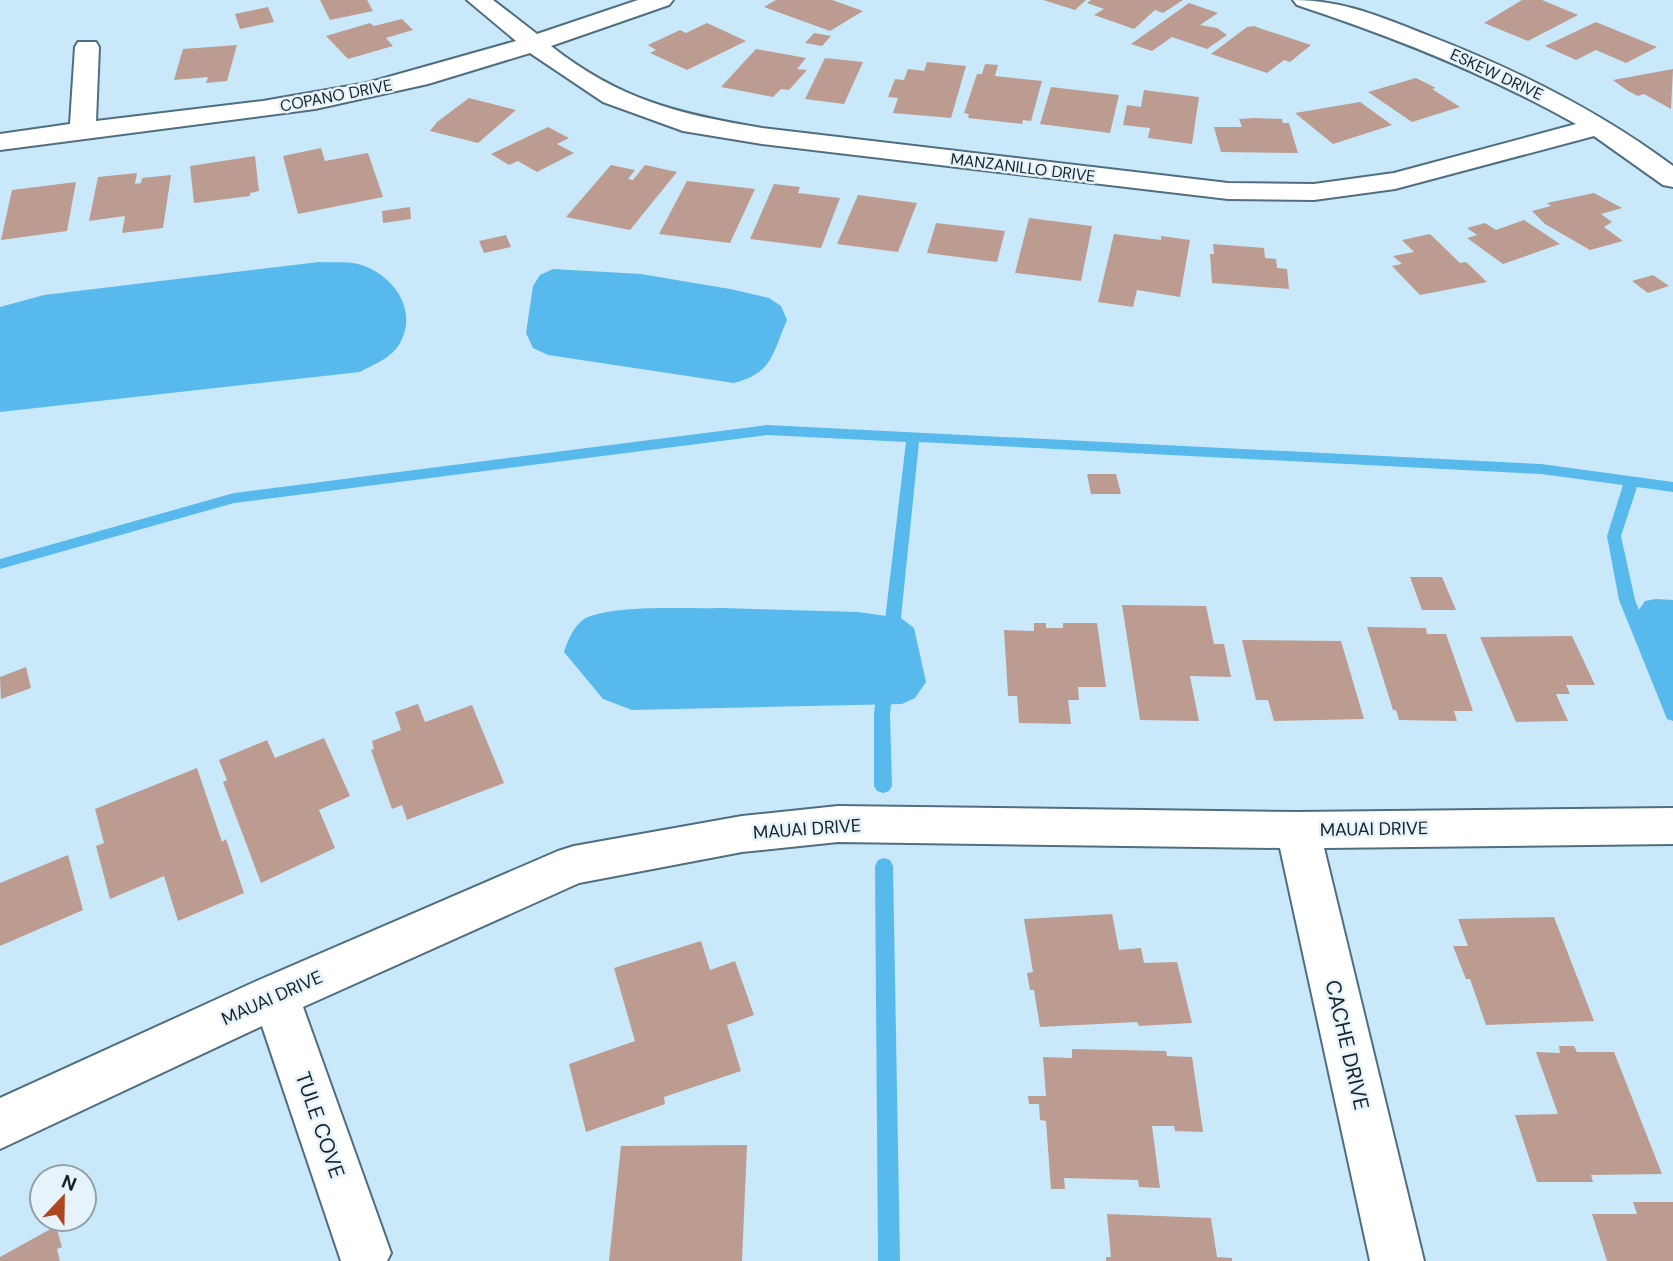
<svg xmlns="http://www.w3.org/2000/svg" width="1673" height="1261" viewBox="0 0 1673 1261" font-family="'DM Sans',sans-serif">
  <rect width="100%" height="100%" fill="#c9e9fb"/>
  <g fill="#58baec">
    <path d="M319 262C331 263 346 261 358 264 392 273 419 309 400 343 392 358 374 364 360 372L0 412V307L44 295Z"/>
    <path d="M553 269 641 274 730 289 769 298 781 306 787 320C772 354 773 373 734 383L548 355 533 348 526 333 533 286 540 275Z"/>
    <polygon points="1656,599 1673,600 1673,703 1636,614 1645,601"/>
    <path d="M722 608 858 612 901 618 914 628 926 682 915 698 902 704 632 710 603 699 564 652C568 640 573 627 584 619 610 604 690 609 722 608Z"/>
  </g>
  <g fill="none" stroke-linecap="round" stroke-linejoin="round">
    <g fill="#58baec" fill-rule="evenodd">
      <polygon points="767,425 1541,464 1673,482 1673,492 1637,487 1621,536 1635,600 1673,694 1673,721 1667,719 1665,714 1619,600 1607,536 1623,485 1541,474 919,442 899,637 897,641 885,641 883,637 906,442 767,435 234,503 0,569 0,559 234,493"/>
      <polygon points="885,677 891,679 893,683 890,715 892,786 889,791 883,793 877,791 874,786 874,715 877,683 879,679"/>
      <polygon points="884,858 890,860 893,866 900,1261 878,1261 875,866 878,860"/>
    </g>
  </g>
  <g fill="#bc9c90">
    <polygon points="320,0 367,0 373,11 330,20"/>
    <polygon points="776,0 832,0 863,11 830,31 764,7"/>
    <polygon points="1043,0 1086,0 1075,10"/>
    <polygon points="1091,0 1183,0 1163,13 1155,10 1134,29 1094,15 1104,9 1087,3"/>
    <polygon points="1522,0 1542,0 1578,15 1528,41 1484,23"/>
    <polygon points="1189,3 1218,13 1200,25 1217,28 1227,35 1207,49 1172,37 1152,51 1131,44"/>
    <polygon points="268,7 274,22 240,29 235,14"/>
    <polygon points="402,19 413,30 386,38 393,46 348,59 326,36 370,23 374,26"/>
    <polygon points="1596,22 1657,47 1626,63 1596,50 1576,60 1545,46"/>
    <polygon points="707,23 746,41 687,70 650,53 656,50 648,45 680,30 686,33"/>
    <polygon points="1254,26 1259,28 1311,45 1290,62 1284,60 1267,73 1211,54 1247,27"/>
    <polygon points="814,33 831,36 822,46 805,43"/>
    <polygon points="237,45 227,81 206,83 208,77 174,80 183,49"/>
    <polygon points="756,49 806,58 797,69 807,70 789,90 781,89 773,97 721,87"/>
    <polygon points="825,58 863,62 844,104 805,99"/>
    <polygon points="927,62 966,66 951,118 893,113 898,98 888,97 895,79 904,80 908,69 924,71"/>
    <polygon points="985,64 998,65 995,76 1042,81 1031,121 1023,120 1022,124 968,118 969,114 964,113 977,74 982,74"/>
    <polygon points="1673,69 1671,109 1644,94 1638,96 1628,91 1613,80"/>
    <polygon points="1416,78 1436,88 1432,89 1460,107 1412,122 1368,92"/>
    <polygon points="1051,87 1119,95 1110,133 1040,124"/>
    <polygon points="1144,90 1199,97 1192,144 1148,138 1150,128 1123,125 1127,105 1141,107"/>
    <polygon points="469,98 516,110 478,143 430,131 437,122"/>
    <polygon points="1360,102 1392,125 1333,144 1295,113"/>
    <polygon points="1255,118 1282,119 1283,123 1289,123 1298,153 1221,152 1214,127 1242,127 1239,119"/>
    <polygon points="548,127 569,138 557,144 574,153 537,172 518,161 509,165 491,154"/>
    <polygon points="321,148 325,161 368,153 383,197 298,214 283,156"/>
    <polygon points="255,156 259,191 250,193 250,196 194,203 190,166"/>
    <polygon points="611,165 635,170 628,179 633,180 645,165 677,172 630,230 566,217"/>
    <polygon points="137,173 135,184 141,183 142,178 171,175 163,228 122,233 125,216 89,221 98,177"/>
    <polygon points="687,181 755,189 730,243 659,234"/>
    <polygon points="76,182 67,231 1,240 12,190"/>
    <polygon points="774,184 800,187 798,193 840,198 821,248 750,239"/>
    <polygon points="1594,193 1622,208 1601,214 1612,222 1604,227 1623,241 1590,250 1545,224 1532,211 1551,206 1547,203"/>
    <polygon points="858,195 917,203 898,252 837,244"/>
    <polygon points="410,207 411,219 383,223 382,211"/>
    <polygon points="1029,218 1092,226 1081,281 1015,273"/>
    <polygon points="1524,220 1560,244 1503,264 1467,238 1477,235 1467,228 1485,223 1496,230"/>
    <polygon points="936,223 1005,231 997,262 927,253"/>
    <polygon points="1114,234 1161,240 1161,236 1190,240 1180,297 1137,290 1133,307 1098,302"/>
    <polygon points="1430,234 1460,263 1466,262 1487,282 1420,295 1392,266 1402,264 1393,256 1414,252 1402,240"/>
    <polygon points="506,235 511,247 484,253 479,241"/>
    <polygon points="1213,244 1264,248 1265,258 1276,259 1277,268 1287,269 1289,289 1212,283 1210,254 1214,254"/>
    <polygon points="1653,275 1669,286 1648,293 1632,281"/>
    <polygon points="1087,474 1116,474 1121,494 1091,494"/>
    <polygon points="1410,577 1442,577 1456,610 1422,610"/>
    <polygon points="1122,605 1206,606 1214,644 1224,644 1231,677 1190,676 1199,721 1140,720"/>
    <polygon points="1034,623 1046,623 1046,628 1063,628 1063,623 1097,623 1106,687 1078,687 1079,700 1068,700 1071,724 1019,723 1017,696 1008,696 1004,630 1034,631"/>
    <polygon points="1367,627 1426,628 1427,634 1446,634 1473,711 1454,711 1457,721 1399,720 1396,710 1393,710"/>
    <polygon points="1572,636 1595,685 1566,685 1570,694 1556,694 1568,721 1516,722 1480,637"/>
    <polygon points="1242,640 1341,641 1364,719 1274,721 1268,700 1256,700"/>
    <polygon points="26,667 31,688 1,699 0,677"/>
    <polygon points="418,704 425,722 472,705 504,783 407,820 402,805 392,809 371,750 374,749 372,741 401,730 395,712"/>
    <polygon points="324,738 350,796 319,810 335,848 261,883 223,782 227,780 219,760 267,740 275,758"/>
    <polygon points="197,768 222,842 226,839 244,893 178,921 164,876 110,899 96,846 104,843 95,809"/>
    <polygon points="68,855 83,910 0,946 0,883"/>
    <polygon points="1112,914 1119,950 1141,948 1144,963 1177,962 1192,1023 1139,1026 1137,1022 1040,1027 1034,990 1030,990 1027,973 1033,972 1024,919"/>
    <polygon points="1554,917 1594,1021 1486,1025 1470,979 1466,979 1453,946 1468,946 1458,919"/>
    <polygon points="701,941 710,970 735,961 754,1015 727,1025 741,1071 664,1097 665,1104 586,1132 569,1064 635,1041 614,968"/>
    <polygon points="1559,1046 1574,1046 1577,1052 1614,1052 1662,1174 1591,1175 1593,1182 1537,1182 1515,1115 1558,1114 1536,1052 1560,1053"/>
    <polygon points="1072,1049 1166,1051 1167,1056 1192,1057 1203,1132 1175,1131 1174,1126 1152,1126 1160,1188 1139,1187 1138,1180 1064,1178 1065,1189 1051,1189 1046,1121 1040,1120 1039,1104 1029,1104 1028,1096 1046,1096 1043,1057 1072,1058"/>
    <polygon points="747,1145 742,1261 609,1261 621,1146"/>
    <polygon points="1633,1202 1673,1202 1673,1261 1607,1261 1592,1214 1637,1214"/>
    <polygon points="1107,1214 1211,1218 1217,1257 1232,1258 1232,1261 1106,1261 1106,1257 1111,1257"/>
    <polygon points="56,1226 62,1247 57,1249 60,1261 0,1261 0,1257"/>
  </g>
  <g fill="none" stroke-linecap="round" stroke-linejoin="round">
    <g stroke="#516e7e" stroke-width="4">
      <g id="minor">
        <path d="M467 0H493L537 34 638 0H673L669 5 551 46C620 100 678 114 762 128L1228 183 1314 184 1394 173 1576 124C1487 74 1394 37 1297 5L1293 0C1343 0 1381 17 1427 35 1515 69 1598 110 1673 166V187L1663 185 1594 136 1395 189 1314 200 1228 199 762 144 683 131 603 102 530 53 428 84 315 109 0 150V134L70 124 75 47 78 42H96L99 47 96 121 263 101 367 83 516 41Z"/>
        <polygon points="838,806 1298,812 1673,808 1673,844 1324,848 1424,1261 1370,1261 1280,848 838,842 742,852 579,883 303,1007 391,1253 387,1261 341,1261 262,1026 0,1149 0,1098 259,980 558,851 574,846 742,816"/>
      </g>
    </g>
    <use href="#minor" fill="#fff" fill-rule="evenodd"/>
  </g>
  <g text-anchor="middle" stroke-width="5" stroke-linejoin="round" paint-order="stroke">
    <g font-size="16" fill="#172329" stroke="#e6f3fa">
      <text transform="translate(1497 74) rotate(25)" y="6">ESKEW DRIVE</text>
      <text transform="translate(336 95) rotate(-11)" y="6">COPANO DRIVE</text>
      <text transform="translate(1023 167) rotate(7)" y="6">MANZANILLO DRIVE</text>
    </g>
    <g font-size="18" fill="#172329" stroke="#e6f3fa">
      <text transform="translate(807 829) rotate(-4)" y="6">MAUAI DRIVE</text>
      <text transform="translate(1374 829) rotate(-1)" y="6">MAUAI DRIVE</text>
      <text transform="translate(272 998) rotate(-24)" y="6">MAUAI DRIVE</text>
    </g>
    <g font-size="21" fill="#172329" stroke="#e6f3fa">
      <text transform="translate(1347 1045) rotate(77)" y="7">CACHE DRIVE</text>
      <text transform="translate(320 1125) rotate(71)" y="7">TULE COVE</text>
    </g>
  </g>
  <g transform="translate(63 1198) rotate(22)"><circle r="33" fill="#e6f3fa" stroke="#93a0a6" stroke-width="2"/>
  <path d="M0-5L12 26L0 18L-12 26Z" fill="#ad471d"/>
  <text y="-10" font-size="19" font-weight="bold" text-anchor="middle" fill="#172329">N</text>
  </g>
</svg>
